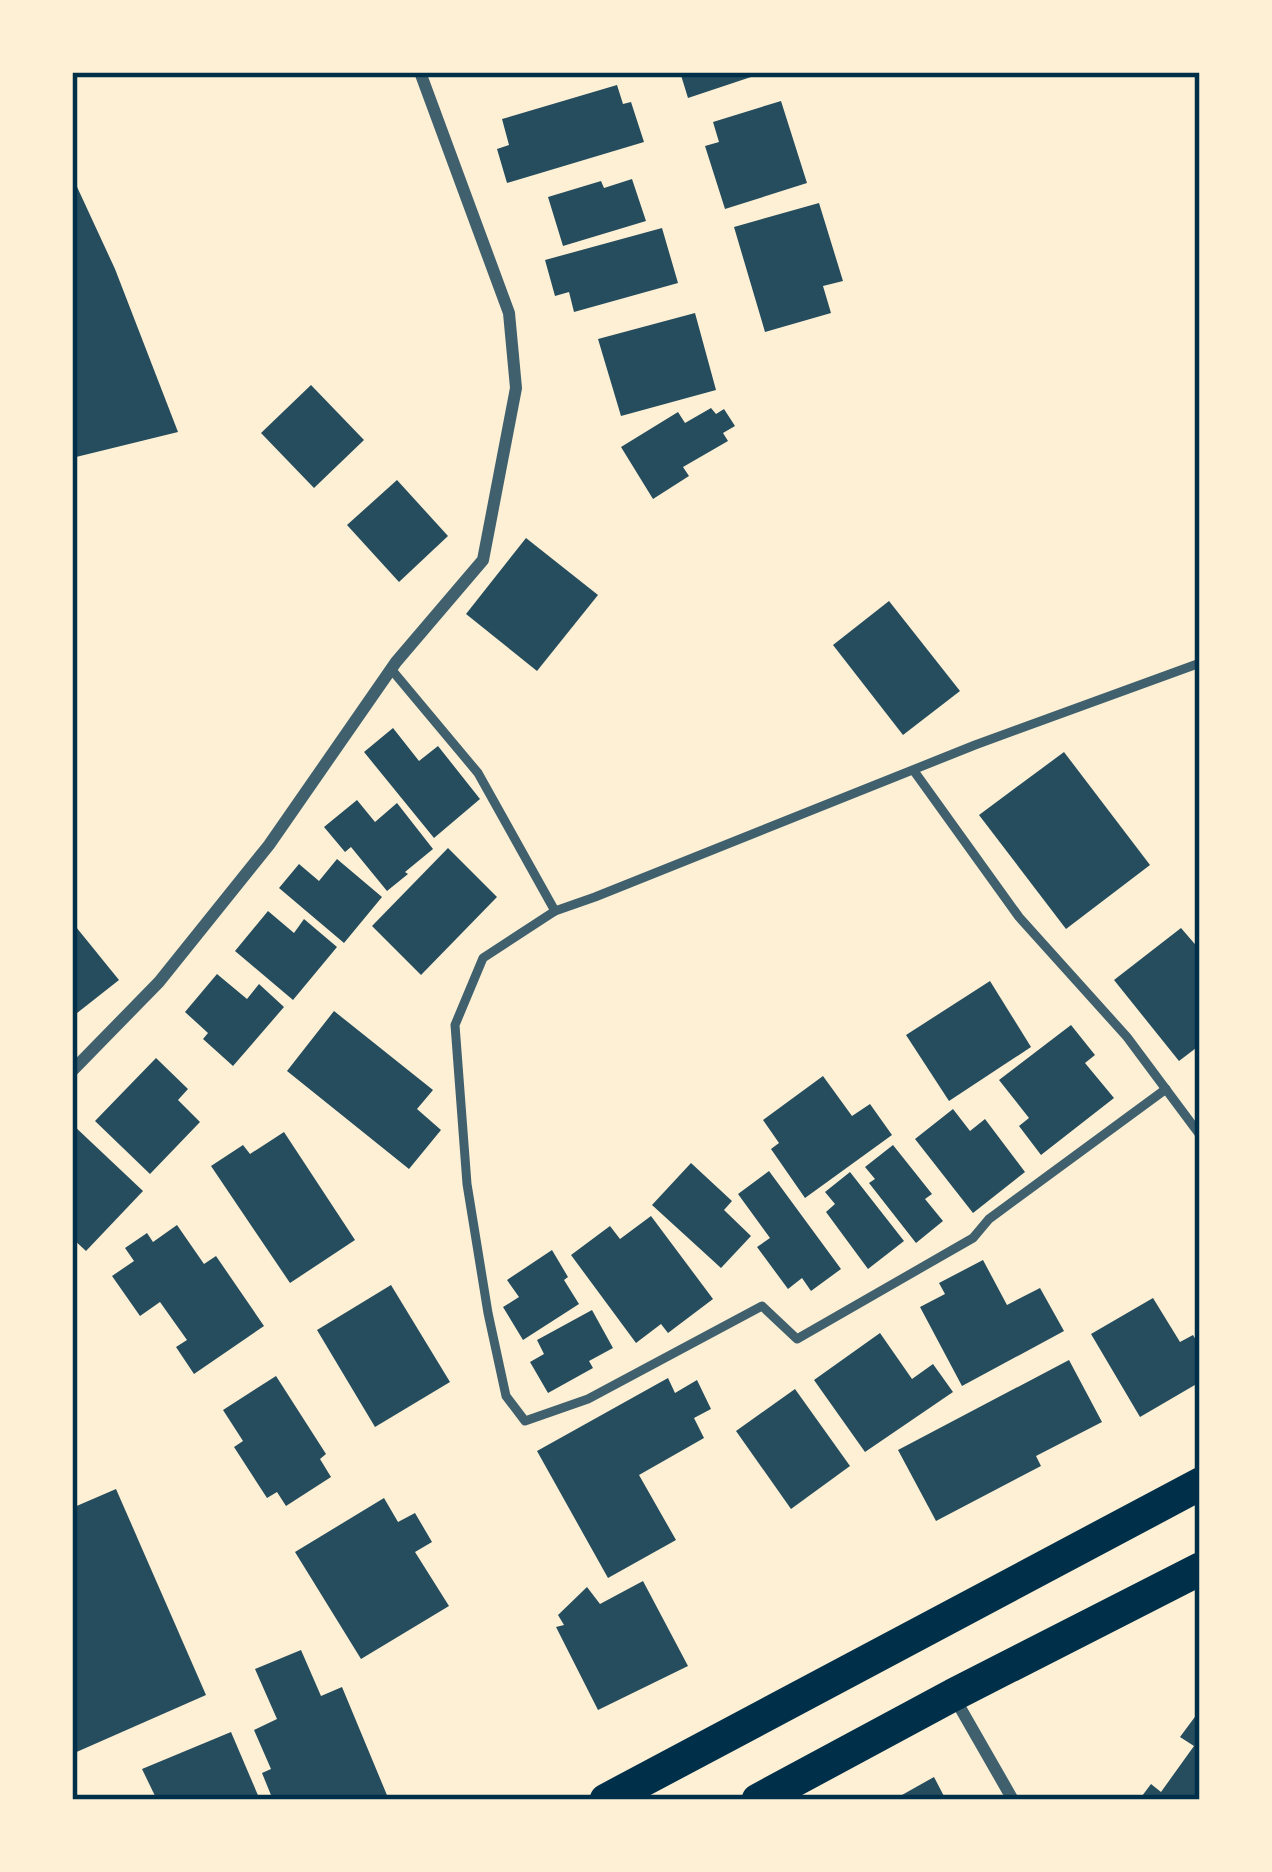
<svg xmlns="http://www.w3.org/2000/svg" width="1272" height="1872" viewBox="0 0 1272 1872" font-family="'Varela Round',sans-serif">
  <rect width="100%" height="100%" fill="#fdf0d5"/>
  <g fill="#264d5e">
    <polygon points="680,72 763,72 763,73 688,98"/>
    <polygon points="617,85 623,104 631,102 644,142 507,183 497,149 509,145 502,119"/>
    <polygon points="781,101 807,183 725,209 705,146 719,142 713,122"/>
    <polygon points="72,176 115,269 178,432 72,458"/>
    <polygon points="632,179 646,221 563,246 548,197 601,181 604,188"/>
    <polygon points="819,203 843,281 823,286 831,313 765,332 734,227"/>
    <polygon points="662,228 678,283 574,312 569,292 555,296 545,260"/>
    <polygon points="695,313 716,390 621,416 598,339"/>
    <polygon points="311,385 364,440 314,488 261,433"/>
    <polygon points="711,408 716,414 724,409 735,426 723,433 728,441 683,467 689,476 653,499 621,447 678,412 685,423"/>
    <polygon points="397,480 448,536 399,582 347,525"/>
    <polygon points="526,538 598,595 537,671 466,614"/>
    <polygon points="889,601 960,691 903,735 833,645"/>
    <polygon points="393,728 419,761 438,746 480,799 434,838 364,752"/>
    <polygon points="1064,752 1150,865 1066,929 979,815"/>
    <polygon points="357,800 375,822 397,803 433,849 405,872 408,874 387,891 351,847 345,852 324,827"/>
    <polygon points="448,848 497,897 421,975 372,926"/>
    <polygon points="337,859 382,897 344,943 279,888 299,864 319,881"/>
    <polygon points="268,911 294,933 304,919 337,947 293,1000 235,951"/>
    <polygon points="76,927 119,980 72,1017 72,930"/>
    <polygon points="1181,928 1200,950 1200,1045 1179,1061 1114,980"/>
    <polygon points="217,974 247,999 259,984 284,1007 233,1066 203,1039 208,1033 185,1012"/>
    <polygon points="990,981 1031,1047 949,1101 906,1035"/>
    <polygon points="334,1011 433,1090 417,1109 441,1130 409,1169 287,1071"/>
    <polygon points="1071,1025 1095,1055 1085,1063 1114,1098 1041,1155 1019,1126 1029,1118 999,1080"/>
    <polygon points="156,1058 188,1089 178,1100 200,1122 150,1174 95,1121"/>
    <polygon points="823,1076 852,1116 870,1104 892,1135 805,1198 771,1149 779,1143 763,1120"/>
    <polygon points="953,1109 970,1131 985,1119 1025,1172 973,1213 915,1139"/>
    <polygon points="72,1124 143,1191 86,1251 72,1238"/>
    <polygon points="284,1132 355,1240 290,1283 211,1166 243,1145 250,1154"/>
    <polygon points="893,1145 932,1194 925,1199 943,1221 916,1243 869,1183 875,1179 865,1167"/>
    <polygon points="691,1163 732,1201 724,1210 751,1236 721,1268 652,1205"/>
    <polygon points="769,1171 841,1269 811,1291 802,1278 788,1289 757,1247 770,1238 738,1194"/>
    <polygon points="850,1172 904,1241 868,1269 826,1212 835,1204 825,1192"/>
    <polygon points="651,1216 713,1299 668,1333 661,1324 636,1343 571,1255 610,1226 620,1239"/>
    <polygon points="177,1225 204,1264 216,1256 264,1326 194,1374 176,1347 187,1340 160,1302 140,1316 112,1276 134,1261 125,1248 147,1233 153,1242"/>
    <polygon points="552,1250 568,1277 564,1280 579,1304 523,1340 503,1307 519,1297 507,1280"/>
    <polygon points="983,1260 1007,1305 1040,1288 1064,1331 962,1386 920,1307 945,1294 939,1283"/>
    <polygon points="391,1285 450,1382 375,1427 317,1330"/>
    <polygon points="1153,1298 1180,1342 1193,1335 1200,1347 1200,1382 1140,1417 1091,1334"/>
    <polygon points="592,1310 613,1348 589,1361 593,1368 548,1393 530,1362 544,1354 537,1340"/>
    <polygon points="880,1333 912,1379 933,1364 953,1392 865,1452 814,1380"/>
    <polygon points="1069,1360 1102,1422 1036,1456 1041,1466 936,1521 898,1450"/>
    <polygon points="276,1376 326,1454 320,1459 331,1477 286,1506 277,1492 267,1498 234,1447 243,1441 223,1410"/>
    <polygon points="668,1378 675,1393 697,1380 711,1409 694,1418 704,1438 639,1475 676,1540 608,1578 537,1451"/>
    <polygon points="795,1389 850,1466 791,1509 736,1431"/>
    <polygon points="116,1489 206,1695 72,1754 72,1508"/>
    <polygon points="384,1498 398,1522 415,1513 432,1542 415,1552 449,1606 361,1659 295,1552"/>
    <polygon points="643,1581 688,1666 598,1710 556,1627 564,1625 558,1615 587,1587 600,1604"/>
    <polygon points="301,1650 321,1696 342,1687 389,1800 273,1800 262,1773 271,1769 254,1730 277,1719 255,1669"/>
    <polygon points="1200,1710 1200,1800 1139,1800 1151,1784 1161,1792 1194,1746 1180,1737"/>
    <polygon points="231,1732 260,1800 157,1800 142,1769"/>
    <polygon points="934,1777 946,1800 893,1800"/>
  </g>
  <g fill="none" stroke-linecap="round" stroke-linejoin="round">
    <g stroke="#3f606c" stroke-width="9">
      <polyline points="391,669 478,773 555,911"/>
      <polyline points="914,771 1019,917 1127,1037 1200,1135"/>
      <polyline points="1166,1089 989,1219 973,1238 797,1339 762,1306 588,1399 525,1421 506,1396 488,1313 467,1184 455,1025 483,958 555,911 595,897 975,745 1200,663"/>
    </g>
    <g stroke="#3f606c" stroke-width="12">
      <polyline points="72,1071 159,982 269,845 396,662 483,560 516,388 509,313 420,72"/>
      <polyline points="954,1697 1013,1800"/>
    </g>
    <g stroke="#003049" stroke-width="33">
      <polyline points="606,1800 1200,1484"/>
      <polyline points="758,1800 953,1695 1200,1569"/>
    </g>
  </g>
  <rect width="1272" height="1872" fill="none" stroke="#fdf0d5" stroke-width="150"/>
  <rect x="75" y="75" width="1122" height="1722" fill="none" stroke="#003049" stroke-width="4.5"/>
</svg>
